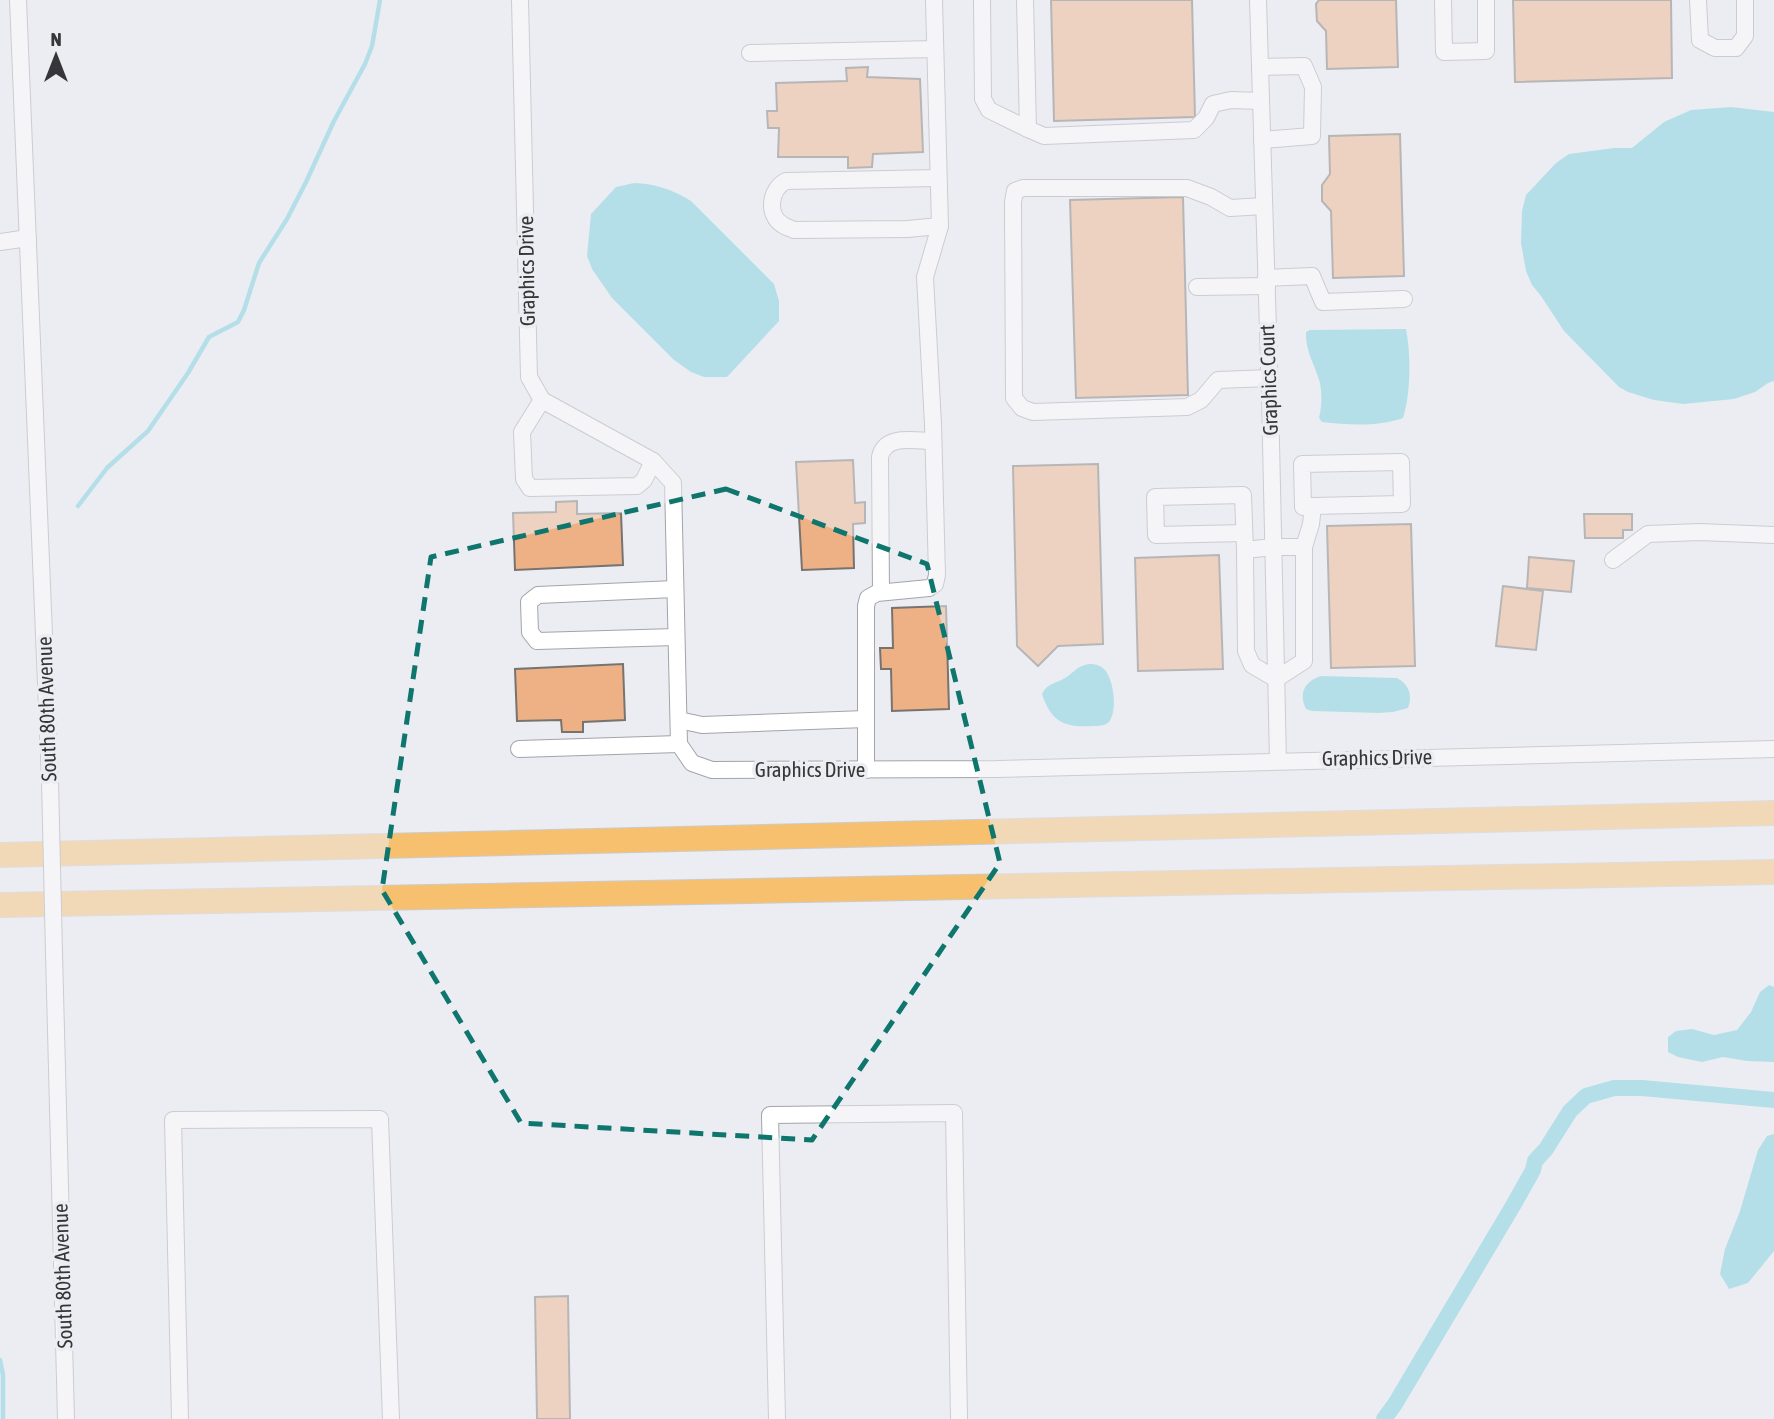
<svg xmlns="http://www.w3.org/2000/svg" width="1774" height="1419" viewBox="0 0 1774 1419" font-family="'Asap Condensed',sans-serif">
  <rect width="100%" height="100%" fill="#ecedf2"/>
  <g fill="#70cfdb">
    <polygon points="1731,107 1774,112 1774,381 1768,383 1755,392 1734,399 1683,404 1654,400 1628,392 1619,387 1564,331 1541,296 1532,285 1526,271 1521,243 1522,211 1526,195 1556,163 1569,154 1614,148 1632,148 1664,122 1691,110"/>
    <path d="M634 183C656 184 671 189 691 201L774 284 779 301V321L727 377H704L691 372 674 360 612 298 592 269 587 256 591 214 616 187Z"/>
    <path d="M1406 329C1411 355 1411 393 1403 418 1378 427 1348 425 1322 422L1319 418C1322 406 1322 395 1320 383 1315 365 1305 351 1306 332L1310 330Z"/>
    <path d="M1089 664C1095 664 1100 665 1104 669 1114 679 1118 711 1109 722 1105 726 1098 726 1093 726 1065 728 1051 722 1042 694 1047 683 1055 684 1065 678 1075 672 1076 666 1089 664Z"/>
    <path d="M1321 676 1397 678C1409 684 1413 696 1408 708L1393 712 1379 713 1312 711 1306 709C1298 693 1305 681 1321 676Z"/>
    <polygon points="1769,985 1774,987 1774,1062 1747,1061 1723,1057 1702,1062 1678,1057 1668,1052 1668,1037 1676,1031 1692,1029 1714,1035 1737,1030 1751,1012 1760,992"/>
    <polygon points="1774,1134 1774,1251 1748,1283 1729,1289 1720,1274 1725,1249 1740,1211 1758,1150 1767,1136"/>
  </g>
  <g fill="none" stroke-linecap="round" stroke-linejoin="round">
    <g stroke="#70cfdb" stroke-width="4.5">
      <polyline points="78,506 107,468 148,431 188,373 209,337 238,322 244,310 259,263 287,219 306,182 334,121 365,64 372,46 380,0"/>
      <polyline points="0,1360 3,1375 3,1419"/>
    </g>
    <polyline stroke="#70cfdb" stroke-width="16" points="1384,1419 1395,1404 1514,1204 1533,1170 1535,1161 1546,1149 1570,1111 1586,1096 1614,1088 1642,1088 1774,1100"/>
  </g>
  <g fill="#eeb185" stroke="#777370" stroke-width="2">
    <polygon points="1051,0 1192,0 1195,117 1054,121"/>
    <polygon points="1319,0 1396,0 1398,67 1327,69 1326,31 1317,21 1316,4"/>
    <polygon points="1513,0 1671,0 1672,78 1515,82"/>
    <polygon points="868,67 867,77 920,79 923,152 873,154 872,167 848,168 848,157 778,157 779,128 768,128 767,111 777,111 776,83 847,81 846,68"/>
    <polygon points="1400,134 1404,276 1333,278 1331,211 1322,201 1322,185 1330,174 1329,136"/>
    <polygon points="1183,197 1188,395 1076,398 1070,200"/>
    <polygon points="853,460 855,503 865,502 865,523 853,524 854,568 802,570 796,462"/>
    <polygon points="1098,464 1103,644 1058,646 1038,666 1017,646 1013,466"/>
    <polygon points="577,501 577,514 621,513 623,565 515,570 513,513 556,512 556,502"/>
    <polygon points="1584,514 1632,514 1632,530 1623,530 1623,538 1585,538"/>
    <polygon points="1411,524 1415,666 1331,668 1327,526"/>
    <polygon points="1219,555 1223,669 1138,671 1135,558"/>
    <polygon points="1529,557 1574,561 1571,592 1527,588"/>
    <polygon points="1503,586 1543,591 1536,650 1496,646"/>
    <polygon points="946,606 949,709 892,711 891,669 881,669 880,648 893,648 892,608"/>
    <polygon points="623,664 625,720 583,722 583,732 562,732 561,720 517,721 515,669"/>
    <polygon points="568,1296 570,1419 537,1419 535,1297"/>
  </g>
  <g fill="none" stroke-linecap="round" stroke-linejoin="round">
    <g stroke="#a3a4a9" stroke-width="18">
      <g id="minor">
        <polyline points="18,0 50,781"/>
        <polyline points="520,0 529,377 542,400 653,461 673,483 679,744 692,763 712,770 997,769 1774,749"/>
        <polyline points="982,0 983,99 989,110 1028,129"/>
        <polyline points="1025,0 1028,129 1044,136 1194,130 1206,118 1213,104 1231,100 1261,101"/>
        <polyline points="1258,0 1270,396 1278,761"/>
        <polyline points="1443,0 1444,52 1486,51 1486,0"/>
        <polyline points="1698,0 1700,40 1715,48 1736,48 1745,36 1745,0"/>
        <polyline points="750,53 935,49"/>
        <polyline points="1260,67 1304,66 1313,87 1312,136 1262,140"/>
        <path d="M938 178 786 181C770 189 766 215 783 225 787 228 791 228 794 230L907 229 940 226"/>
        <polyline points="1264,206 1230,208 1211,197 1187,188 1023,188 1015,191 1013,202 1014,398 1022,408 1033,412 1187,407 1201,400 1218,380 1269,378"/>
        <polyline points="0,242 28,238"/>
        <polyline points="1266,278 1312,276 1323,302 1404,299"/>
        <polyline points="1197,287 1267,286"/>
        <polyline points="542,400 522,432 524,479 530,488 637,486 644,480 653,461"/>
        <polyline points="1244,533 1156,535 1155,497 1243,495 1245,550"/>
        <polyline points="1304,547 1273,547 1245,550 1246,651 1252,665 1276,679 1304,661 1304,547 1311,524 1313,506 1402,504 1401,462 1302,464 1303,507 1313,506"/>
        <polyline points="1613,560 1648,534 1699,532 1774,535"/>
        <polyline points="675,589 538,595 529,602 530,632 537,641 676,637"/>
        <path d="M881 592 880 457C885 434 914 441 933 441"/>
        <polyline points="679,720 702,725 866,719"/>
        <polyline points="519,749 679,744"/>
        <polyline points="866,770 866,606 868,598 877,593 929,588 935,584 937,575 933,424 925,277 940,226 934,0"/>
        <polyline points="54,953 66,1419"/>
        <polyline points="180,1419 173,1120 380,1119 391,1419"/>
        <polyline points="777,1419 770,1115 954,1113 959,1419"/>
      </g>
    </g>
    <g stroke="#cbcbcb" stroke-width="26">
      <g id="highway">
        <polyline points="0,855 1774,813"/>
        <polyline points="0,905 1774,872"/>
      </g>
    </g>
    <use href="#minor" stroke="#fff" stroke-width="16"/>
    <use href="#highway" stroke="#f7c06f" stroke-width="24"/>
    <g stroke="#a3a4a9" stroke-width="18" stroke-linecap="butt">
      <polyline id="minor-bridge" points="50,781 54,953"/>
    </g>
    <use href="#minor-bridge" stroke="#fff" stroke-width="16"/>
  </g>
  <path d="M0 0H1774V1419H0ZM726 489 927 564 1000 863 812 1140 521 1123 382 890 431 557Z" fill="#ecedf2" fill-opacity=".55" fill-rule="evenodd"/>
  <path fill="none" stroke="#0f766e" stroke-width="5" stroke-dasharray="14 9" stroke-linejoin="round" d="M726 489 927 564 1000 863 812 1140 521 1123 382 890 431 557Z"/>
  <g text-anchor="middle" stroke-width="7" stroke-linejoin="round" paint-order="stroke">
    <g font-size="21" fill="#363638" stroke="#ecedf2">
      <text transform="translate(527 271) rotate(-91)" y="7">Graphics Drive</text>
      <text transform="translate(1269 380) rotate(-92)" y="7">Graphics Court</text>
      <text transform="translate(47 709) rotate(-92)" y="7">South 80th Avenue</text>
      <text transform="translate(1377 758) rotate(-1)" y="7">Graphics Drive</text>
      <text x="810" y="777">Graphics Drive</text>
      <text transform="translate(63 1276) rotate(-92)" y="7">South 80th Avenue</text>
    </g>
  </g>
  <g transform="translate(56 56)" stroke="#ecedf2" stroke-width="5" paint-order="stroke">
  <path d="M0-5L12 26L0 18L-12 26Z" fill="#363638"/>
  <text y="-10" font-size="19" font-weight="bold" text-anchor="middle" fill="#363638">N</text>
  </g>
</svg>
